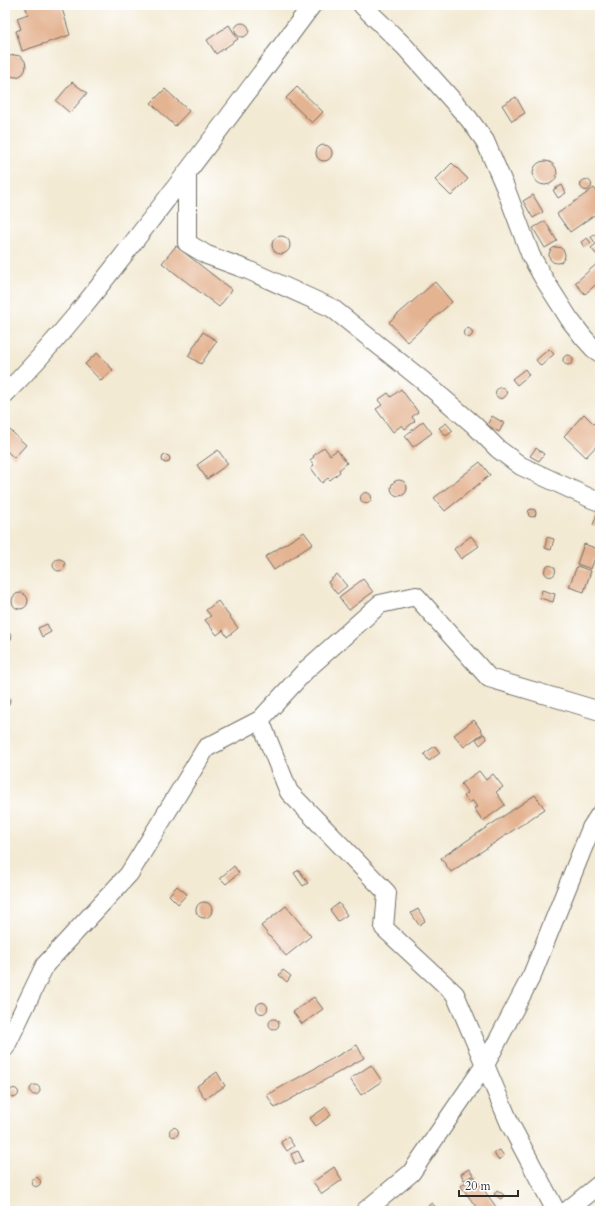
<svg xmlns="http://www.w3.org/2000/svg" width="605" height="1216" viewBox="0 0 605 1216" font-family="Cardo,serif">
  <rect width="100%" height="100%" fill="#fff"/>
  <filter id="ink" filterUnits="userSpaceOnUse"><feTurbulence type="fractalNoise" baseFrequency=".025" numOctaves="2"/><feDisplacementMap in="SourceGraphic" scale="8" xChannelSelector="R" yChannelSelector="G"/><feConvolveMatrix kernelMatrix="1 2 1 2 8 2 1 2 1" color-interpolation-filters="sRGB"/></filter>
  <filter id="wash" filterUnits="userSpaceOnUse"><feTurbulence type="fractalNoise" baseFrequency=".012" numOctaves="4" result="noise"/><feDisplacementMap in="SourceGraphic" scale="16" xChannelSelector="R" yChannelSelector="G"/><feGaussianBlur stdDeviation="0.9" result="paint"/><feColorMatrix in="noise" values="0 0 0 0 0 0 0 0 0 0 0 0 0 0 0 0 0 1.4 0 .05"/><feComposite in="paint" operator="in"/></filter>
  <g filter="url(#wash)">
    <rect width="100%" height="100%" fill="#f3ead4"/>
    <g id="blocks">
      <g fill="#e4b391">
        <polygon points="25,5 61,5 70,35 22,51 16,31 21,29 17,18 28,14"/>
        <circle cx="242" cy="30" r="7"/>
        <polygon points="229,25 238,39 216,54 207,40"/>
        <circle cx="15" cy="66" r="11"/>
        <polygon points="72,82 87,93 70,113 56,101"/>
        <polygon points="297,87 323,112 312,123 286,98"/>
        <polygon points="165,89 189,111 175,126 151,103"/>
        <polygon points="516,97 525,113 512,121 502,105"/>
        <circle cx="324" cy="153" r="8"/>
        <circle cx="545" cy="173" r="12"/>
        <polygon points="452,163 468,179 451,196 435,180"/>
        <circle cx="586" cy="185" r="5.5"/>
        <polygon points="562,185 566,193 558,198 553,190"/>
        <polygon points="594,188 600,196 600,211 570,232 557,214"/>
        <polygon points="533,195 543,212 533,218 523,201"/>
        <polygon points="545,221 557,241 545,248 533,228"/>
        <polygon points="599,232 600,251 596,254 591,248 596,244 591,237"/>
        <circle cx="281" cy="245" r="9"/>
        <polygon points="587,238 591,243 584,247 581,242"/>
        <polygon points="176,246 232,290 219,307 162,263"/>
        <circle cx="557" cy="255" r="8"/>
        <polygon points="600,261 600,281 585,294 575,283"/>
        <polygon points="435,282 452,302 407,342 389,322"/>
        <circle cx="468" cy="333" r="4.5"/>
        <polygon points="203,332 217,341 201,364 188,356"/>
        <polygon points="549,349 554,354 541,366 536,360"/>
        <polygon points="97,353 113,370 101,381 85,364"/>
        <circle cx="568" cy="360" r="5"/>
        <polygon points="525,369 529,375 517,385 512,379"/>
        <circle cx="501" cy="393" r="5.5"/>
        <polygon points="401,389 418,412 412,417 415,421 405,429 402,425 393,432 376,409 382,405 378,400 388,393 391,397"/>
        <polygon points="584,414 600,430 600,442 586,457 564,436"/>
        <polygon points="492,416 504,423 499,432 487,425"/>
        <polygon points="423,421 432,433 413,447 405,436"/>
        <polygon points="446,423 453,431 446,436 439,428"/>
        <polygon points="10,430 26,445 14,458 5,449 5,435"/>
        <polygon points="324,447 330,455 337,450 347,463 339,470 340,472 330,480 328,478 322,483 311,468 314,465 310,460 314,457 313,456"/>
        <polygon points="536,448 544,454 539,461 530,456"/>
        <polygon points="218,450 228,464 207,479 197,465"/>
        <circle cx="166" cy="459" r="4"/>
        <polygon points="480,462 490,475 445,511 434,498"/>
        <circle cx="399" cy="488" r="8"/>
        <circle cx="366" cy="498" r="5.5"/>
        <circle cx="532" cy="513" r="4"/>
        <polygon points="598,511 600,511 600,528 593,525"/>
        <polygon points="304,532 313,544 274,570 265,557"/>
        <polygon points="471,536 479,546 461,559 454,549"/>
        <polygon points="547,537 554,539 551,550 545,548"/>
        <polygon points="584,544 598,549 591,569 577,564"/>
        <circle cx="59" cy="565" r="6"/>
        <circle cx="550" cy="571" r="5.5"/>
        <polygon points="577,566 591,571 584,592 569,587"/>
        <polygon points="337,574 347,586 337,594 328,582"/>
        <polygon points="363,579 373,592 349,610 339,597"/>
        <polygon points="542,590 555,594 553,602 540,598"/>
        <circle cx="20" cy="601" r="8"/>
        <polygon points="218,601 238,628 227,637 223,630 217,635 205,620 211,616 206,610"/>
        <polygon points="47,624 51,632 42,637 38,628"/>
        <circle cx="8" cy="637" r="3.5"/>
        <polygon points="5,693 8,696 10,700 9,704 5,707"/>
        <polygon points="474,720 483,733 464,747 454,735"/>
        <polygon points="484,734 487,739 480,745 476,739"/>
        <polygon points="435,746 440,753 429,761 424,754"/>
        <polygon points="479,771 486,780 493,774 503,787 496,792 505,805 483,821 474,808 477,807 472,800 469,803 464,796 468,793 461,784"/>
        <polygon points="535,795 545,809 451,872 441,858"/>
        <polygon points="234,866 239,873 226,884 220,878"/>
        <polygon points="299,870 308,883 303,886 294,873"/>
        <polygon points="177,886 187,894 178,904 169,895"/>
        <circle cx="204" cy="910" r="8"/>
        <polygon points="339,903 347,915 338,921 330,910"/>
        <polygon points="286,906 311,936 286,956 261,926"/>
        <polygon points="418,909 425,921 419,925 411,913"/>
        <polygon points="283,970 291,976 287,982 279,975"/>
        <polygon points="314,997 323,1009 302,1024 293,1012"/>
        <circle cx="262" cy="1008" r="5.5"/>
        <circle cx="274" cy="1024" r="5"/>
        <polygon points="357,1045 364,1058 275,1108 267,1095"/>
        <polygon points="371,1065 382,1081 361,1095 350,1079"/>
        <polygon points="217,1072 225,1086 205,1099 197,1086"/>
        <circle cx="35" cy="1090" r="5"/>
        <circle cx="14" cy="1093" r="4.5"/>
        <polygon points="326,1107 331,1115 316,1126 310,1118"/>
        <circle cx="174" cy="1132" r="4.5"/>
        <polygon points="288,1137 294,1146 287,1151 281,1142"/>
        <polygon points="500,1150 504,1156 498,1160 494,1153"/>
        <polygon points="298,1151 303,1161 295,1164 291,1154"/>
        <polygon points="334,1167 342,1180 322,1194 313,1182"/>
        <polygon points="469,1169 473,1175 464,1180 461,1174"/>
        <polygon points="474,1176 499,1211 479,1211 461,1186"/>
        <circle cx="36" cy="1182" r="4.5"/>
        <polygon points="497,1190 504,1195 501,1199 494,1194"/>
        <polygon points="432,1203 435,1207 427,1211 425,1208"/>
      </g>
    </g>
  </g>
  <g filter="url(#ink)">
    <use href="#blocks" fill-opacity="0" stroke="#716e66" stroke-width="1"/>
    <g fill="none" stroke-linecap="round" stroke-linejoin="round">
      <g stroke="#716e66" stroke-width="20">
        <g id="street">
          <polyline points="362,5 405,47 469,119 485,141 505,187 531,256 544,279 570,320 584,338 594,349 600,353"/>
          <polyline points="187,174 187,243 207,255 248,270 332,308 422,380 473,424 498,449 521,466 592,499 600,502"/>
          <path d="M5 394C54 345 97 290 139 235 198 159 255 82 312 5"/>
          <polyline points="5,1048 45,965 129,874 206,748 260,720"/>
          <polyline points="365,1211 411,1173 485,1065 532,975 591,828 600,814"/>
          <polyline points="556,1211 510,1124 455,994 384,928 387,893 289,792 260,720 306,670 380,604 416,596 489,678 600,711"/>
          <polyline points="567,1211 600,1184"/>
        </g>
      </g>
      <use href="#street" stroke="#fff" stroke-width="18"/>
    </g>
  </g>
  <rect width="605" height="1216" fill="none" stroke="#fff" stroke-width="20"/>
  <path d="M459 1190v6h59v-6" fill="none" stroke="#2b2b2b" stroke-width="2"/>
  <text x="465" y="1190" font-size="12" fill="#2b2b2b" stroke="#ffffff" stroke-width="3" paint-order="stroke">20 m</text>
</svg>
